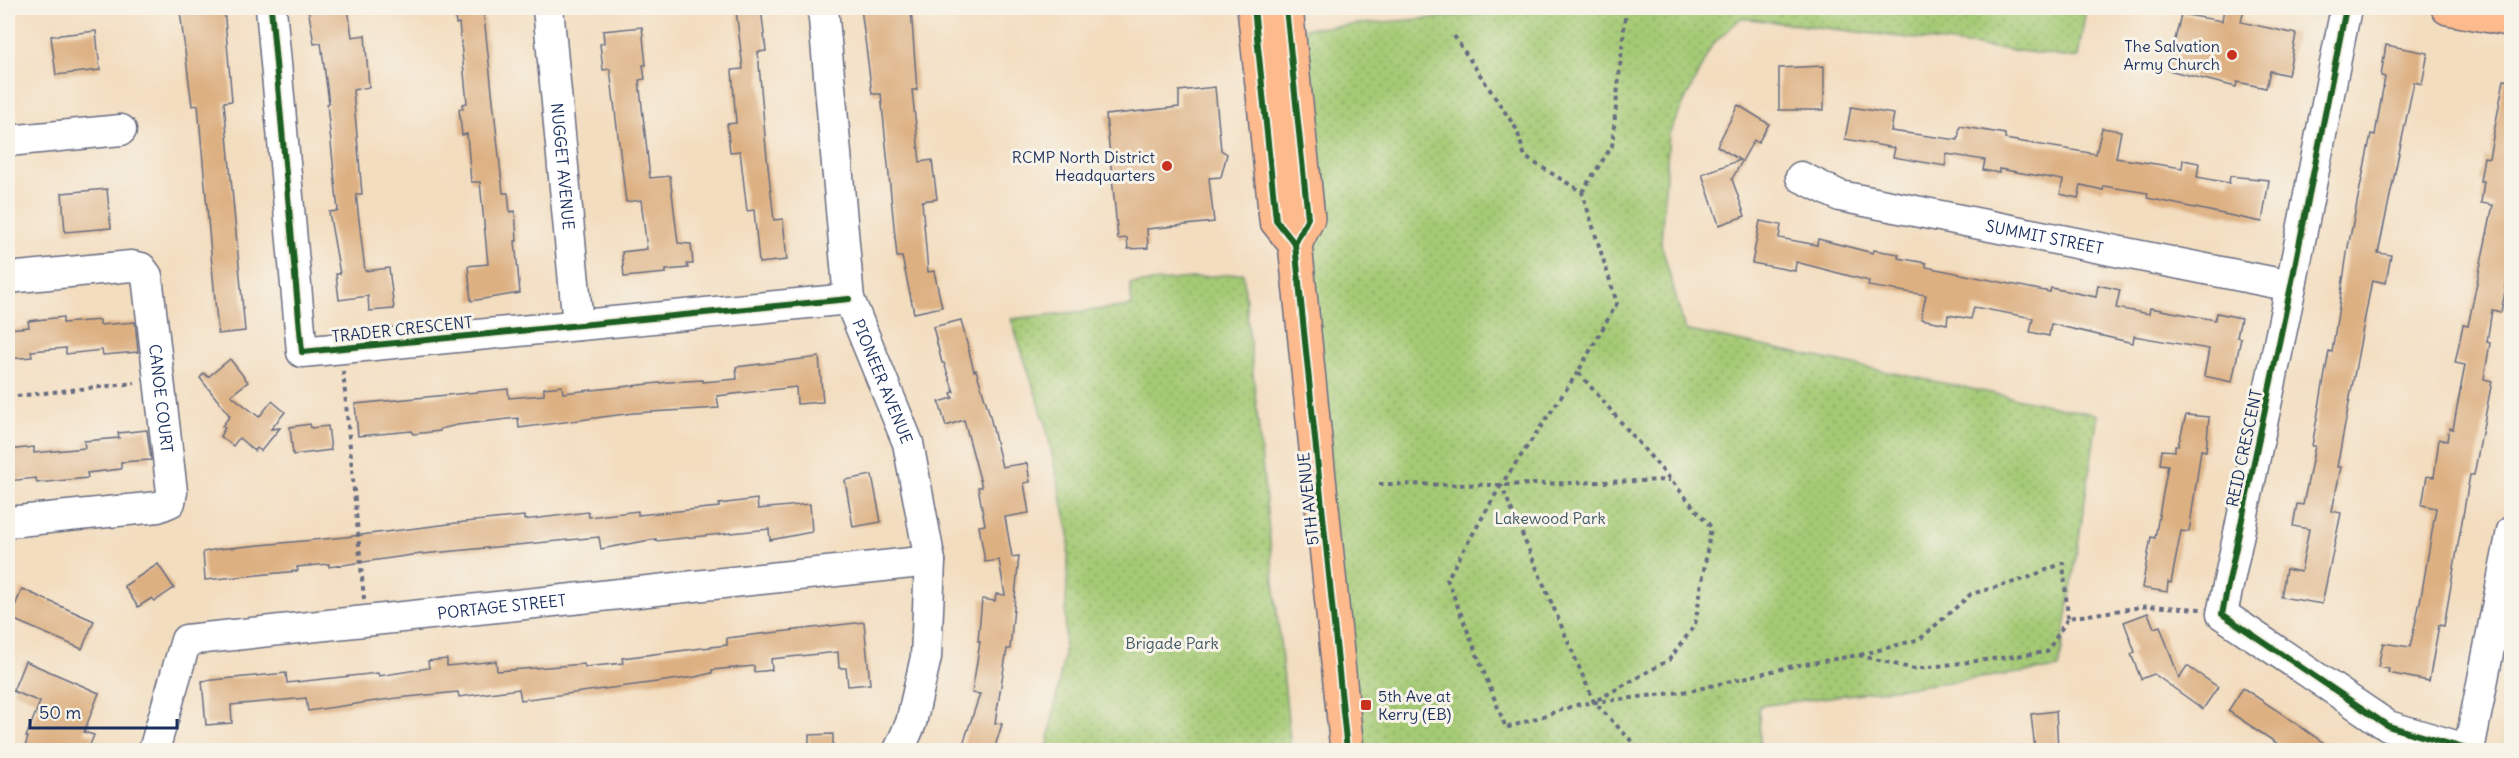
<svg xmlns="http://www.w3.org/2000/svg" width="2519" height="758" viewBox="0 0 2519 758" font-family="Delius,sans-serif">
  <defs>
    <pattern id="green-dots" width="8" height="8" patternUnits="userSpaceOnUse" patternTransform="scale(1.5)"><rect width="8" height="8" fill="#a5ca75"/><path d="M2 2h.1M6 6h.1" fill="none" stroke="#86a463" stroke-width="1.8" stroke-linecap="round"/></pattern>
  </defs>
  <rect width="100%" height="100%" fill="#f7f3e8"/>
  <filter id="ink" filterUnits="userSpaceOnUse"><feTurbulence type="fractalNoise" baseFrequency=".0167" numOctaves="2"/><feDisplacementMap in="SourceGraphic" scale="12" xChannelSelector="R" yChannelSelector="G"/><feConvolveMatrix kernelMatrix="1 2 1 2 8 2 1 2 1" color-interpolation-filters="sRGB"/></filter>
  <filter id="wash" filterUnits="userSpaceOnUse"><feTurbulence type="fractalNoise" baseFrequency=".008" numOctaves="4" result="noise"/><feDisplacementMap in="SourceGraphic" scale="24" xChannelSelector="R" yChannelSelector="G"/><feGaussianBlur stdDeviation="1.35" result="paint"/><feColorMatrix in="noise" values="0 0 0 0 0 0 0 0 0 0 0 0 0 0 0 0 0 1.4 0 .05"/><feComposite in="paint" operator="in"/></filter>
  <g filter="url(#wash)">
    <rect width="100%" height="100%" fill="#f3ddbf"/>
    <polygon fill="#e1dcba" points="2511,689 2511,750 2499,750"/>
    <g fill="url(#green-dots)" stroke="#607c6a" stroke-width="1.5">
      <polygon points="1552,8 2086,8 2078,58 1741,18 1712,45 1669,134 1661,243 1685,330 2098,415 2059,668 1759,706 1760,750 1342,750 1266,32"/>
      <polygon points="1243,273 1291,750 1047,750 1064,654 1069,534 1045,422 1011,319 1132,306 1130,284"/>
    </g>
    <g id="blocks">
      <g fill="#ddb082">
        <polygon points="224,8 232,101 224,102 245,331 218,334 198,105 192,106 180,11"/>
        <polygon points="308,8 348,8 352,37 365,35 369,87 353,90 362,194 356,194 365,271 389,268 394,309 369,311 368,296 339,300 336,274 340,274 329,212 338,211 327,104 329,103 321,43 314,44"/>
        <polygon points="454,8 483,8 503,193 508,193 510,212 515,211 517,241 515,241 520,293 471,301 468,266 488,264 480,182 471,182 467,134 462,135 459,109 463,109 462,104 467,103 459,23 456,24"/>
        <polygon points="761,8 766,51 758,52 766,148 774,220 783,219 787,260 759,263 754,210 747,211 740,151 730,152 727,124 736,123 732,70 743,69 736,10"/>
        <polygon points="861,8 911,8 917,90 912,90 920,162 932,160 937,199 922,201 928,272 934,271 942,307 914,313 902,257 897,257 881,94 872,94"/>
        <polygon points="2224,8 2244,8 2241,22 2296,34 2288,75 2270,71 2266,88 2237,82 2236,87 2168,70 2181,14 2222,21"/>
        <polygon points="642,27 646,65 643,65 645,79 639,80 650,178 670,176 678,243 691,244 693,264 687,264 688,268 666,270 666,273 624,277 622,252 647,249 641,200 626,202 610,69 603,70 600,44 604,43 603,31"/>
        <polygon points="96,31 100,70 56,75 51,36"/>
        <polygon points="2386,45 2428,53 2422,84 2414,82 2378,253 2391,255 2386,283 2372,280 2337,467 2341,467 2332,511 2341,513 2322,604 2281,597 2286,569 2301,572 2309,529 2293,526 2297,504 2303,505 2315,446 2312,446 2329,351 2332,352 2348,247 2371,134 2375,135 2385,77 2381,76"/>
        <polygon points="1824,66 1824,110 1779,110 1779,68"/>
        <polygon points="2504,80 2511,81 2509,272 2501,312 2492,310 2487,342 2490,343 2484,379 2492,381 2474,475 2470,475 2444,626 2439,625 2429,681 2388,673 2389,669 2378,667 2383,643 2410,647 2421,597 2436,508 2422,505 2427,476 2434,477 2439,439 2447,441 2449,428 2453,429 2465,365 2455,363 2463,325 2468,326 2493,205 2481,203 2484,181 2480,181 2484,157 2489,158"/>
        <polygon points="1215,87 1221,150 1227,154 1221,177 1209,178 1214,222 1147,229 1148,248 1128,249 1127,238 1118,239 1106,115 1179,107 1179,91"/>
        <polygon points="1738,105 1769,124 1758,143 1754,140 1732,179 1745,216 1719,225 1702,174 1740,160 1717,146"/>
        <polygon points="1851,107 1894,114 1891,131 1958,140 1960,126 2005,134 2005,139 2096,154 2102,128 2121,131 2116,158 2182,168 2183,160 2199,163 2197,177 2229,183 2230,176 2269,180 2262,222 2147,198 2148,193 2104,186 2103,190 2081,185 2078,198 2060,194 2063,180 1999,169 1999,173 1983,170 1985,160 1947,154 1945,166 1893,157 1895,148 1845,139"/>
        <polygon points="107,189 111,228 65,232 62,193"/>
        <polygon points="1760,221 1781,225 1779,238 1817,245 1818,239 1873,253 1874,250 1899,254 1898,258 1926,263 1926,267 2050,292 2051,288 2096,297 2098,285 2120,290 2116,308 2149,314 2150,308 2215,320 2217,313 2241,318 2237,337 2241,338 2232,382 2204,376 2209,349 2134,336 2133,343 2051,324 2049,336 2030,332 2033,318 1974,307 1971,319 1948,315 1947,324 1921,319 1926,295 1868,286 1869,281 1796,262 1795,271 1752,263"/>
        <polygon points="63,317 63,323 100,320 100,325 135,322 138,352 103,355 102,350 66,354 66,348 31,351 32,357 8,359 8,329 29,327 28,321"/>
        <polygon points="961,320 974,371 976,370 989,412 1002,467 1027,463 1030,482 1024,483 1029,513 1005,517 1012,557 1019,556 1010,649 1007,649 995,723 1002,724 994,750 961,750 980,694 972,693 980,642 978,641 982,599 995,601 996,594 1005,595 999,560 985,562 979,526 985,525 978,487 982,487 964,420 946,426 939,402 953,398 951,393 954,392 944,363 942,363 933,327"/>
        <polygon points="819,357 823,402 797,404 796,387 717,396 719,408 633,413 519,428 518,418 457,425 440,429 440,431 413,434 412,431 358,436 355,404 508,389 509,398 544,395 544,388 562,386 563,393 669,382 703,380 703,382 737,379 736,367"/>
        <polygon points="230,359 248,382 231,395 259,417 272,401 285,412 271,429 280,428 261,451 257,448 255,451 239,438 233,446 220,436 225,428 222,426 230,416 200,378 204,373 208,377"/>
        <polygon points="2186,415 2209,417 2206,451 2201,450 2189,532 2181,531 2171,583 2168,582 2167,592 2142,588 2151,537 2155,538 2168,465 2160,464 2162,450 2175,451 2175,446 2178,446"/>
        <polygon points="310,424 311,428 328,426 331,450 293,455 290,427"/>
        <polygon points="147,430 151,460 121,462 121,469 87,473 88,478 37,483 36,478 8,481 8,450 34,447 34,453 85,448 84,441 119,438 118,433"/>
        <polygon points="872,475 881,522 853,527 845,480"/>
        <polygon points="757,499 758,509 810,504 812,532 770,540 769,529 656,541 656,539 601,549 599,537 412,555 329,567 329,564 297,567 298,571 205,580 203,552 218,549 345,537 465,522 524,516 524,520 588,512 589,517 638,511 638,515 719,507 719,504"/>
        <polygon points="158,564 174,588 155,601 152,598 138,607 124,586"/>
        <polygon points="22,589 94,621 82,649 10,618"/>
        <polygon points="2148,613 2154,628 2160,626 2179,678 2187,666 2218,687 2203,709 2154,674 2141,679 2131,654 2135,652 2124,622"/>
        <polygon points="864,622 870,684 848,686 846,668 839,668 838,652 771,659 772,670 754,672 754,666 712,670 712,673 695,677 521,700 519,689 459,697 458,692 397,698 308,711 306,698 231,705 232,723 206,725 202,681 286,673 287,683 378,673 379,676 429,668 428,661 447,659 447,666 496,661 497,671 584,664 585,667 623,663 622,658 727,645 727,638"/>
        <polygon points="25,661 99,693 84,732 94,735 88,750 24,750 28,737 26,737 40,702 13,691"/>
        <polygon points="2243,688 2275,709 2334,750 2287,750 2228,711"/>
        <polygon points="2056,711 2058,750 2035,750 2031,714"/>
        <polygon points="833,734 833,750 809,750 809,735"/>
      </g>
    </g>
  </g>
  <g filter="url(#ink)">
    <use href="#blocks" fill-opacity="0" stroke="#676c80" stroke-width="1.5"/>
    <g fill="none" stroke-linecap="round" stroke-linejoin="round">
      <g stroke="#676c80" stroke-width="33">
        <g id="minor">
          <polyline points="271,8 302,352 849,299"/>
          <path id="s1" d="M548 8 578 325"/>
          <path id="s2" d="M823 8 849 299 908 443 930 561 926 657 911 723 899 750"/>
          <polyline points="2346,8 2291,286 2222,614 2388,726 2469,750"/>
          <polyline points="8,141 121,130"/>
          <path id="s3" d="M1801 177 1840 196 2291 286"/>
          <path id="s4" d="M8 278 131 266 141 268 147 276 172 492 170 502 158 507 8 522"/>
          <path id="s5" d="M154 750 186 640 930 561"/>
          <polyline points="2469,750 2512,531"/>
        </g>
      </g>
      <g stroke="#676c80" stroke-width="36">
        <g id="major">
          <polyline points="1254,8 1276,220 1295,244 1347,750"/>
          <polyline points="1286,8 1308,218 1295,244"/>
          <polyline points="2448,8 2512,20"/>
        </g>
      </g>
      <g stroke="#676c80" stroke-width="4" stroke-dasharray="4.5 4.5" stroke-linecap="butt">
        <polyline points="1454,36 1517,130 1525,157 1582,192 1617,303 1578,372 1711,527 1695,625 1669,660 1597,700"/>
        <polyline points="1582,192 1612,146 1626,8"/>
        <polyline points="343,371 364,599"/>
        <polyline points="1578,372 1501,485 1594,702 1640,750"/>
        <polyline points="8,397 135,383"/>
        <polyline points="1379,484 1501,485 1670,480"/>
        <polyline points="1501,485 1447,579 1506,728 1580,704 1690,691 1793,666 1859,655 1914,669 2047,652 2068,618 2148,606 2201,609"/>
        <polyline points="1860,655 1920,639 1971,594 2025,579 2063,563 2068,618"/>
      </g>
      <use href="#minor" stroke="#fff" stroke-width="30"/>
      <use href="#major" stroke="#fcba8d" stroke-width="33"/>
      <g stroke="#f7f3e8" stroke-width="10">
        <g id="cycleway">
          <polyline points="271,8 302,352 849,299"/>
          <polyline points="1254,8 1276,220 1295,244 1347,750"/>
          <polyline points="1286,8 1308,218 1295,244"/>
          <polyline points="2346,8 2291,286 2222,614 2388,726 2469,750"/>
        </g>
      </g>
      <use href="#cycleway" stroke="#1b5e20" stroke-width="6"/>
    </g>
  </g>
  <g fill="#c8321e" stroke="#f7f3e8" stroke-width="2">
    <circle cx="2232" cy="55" r="6"/>
    <circle cx="1167" cy="166" r="6"/>
    <rect x="1360" y="699" width="12" height="12" rx="3"/>
  </g>
  <g text-anchor="middle" stroke-width="6" stroke-linejoin="round" paint-order="stroke">
    <g font-size="16" fill="#1b2f5e" stroke="#f7f3e8" text-anchor="end">
      <text x="2220" y="52">The Salvation<tspan x="2220" dy="18">Army Church</tspan></text>
      <text x="1155" y="163">RCMP North District<tspan x="1155" dy="18">Headquarters</tspan></text>
      <text x="1378" y="702" text-anchor="start">5th Ave at<tspan x="1378" dy="18">Kerry (EB)</tspan></text>
    </g>
    <g font-size="16" fill="#1b2f5e" stroke="#f7f3e8">
      <text dy="6" stroke="none"><textPath href="#s1" startOffset="159">NUGGET AVENUE</textPath></text>
      <text dy="6" stroke="none"><textPath href="#s3" startOffset="252">SUMMIT STREET</textPath></text>
      <text transform="translate(402 329) rotate(-6)" y="6">TRADER CRESCENT</text>
      <text dy="6" stroke="none"><textPath href="#s2" startOffset="381">PIONEER AVENUE</textPath></text>
      <text dy="6" stroke="none"><textPath href="#s4" startOffset="267">CANOE COURT</textPath></text>
      <text transform="translate(2244 448) rotate(-78)" y="6">REID CRESCENT</text>
      <text transform="translate(1308 499) rotate(-96)" y="6">5TH AVENUE</text>
      <text dy="6" stroke="none"><textPath href="#s5" startOffset="432">PORTAGE STREET</textPath></text>
    </g>
    <g font-size="16" fill="#3e5664" stroke="#f7f3e8">
      <text x="1550" y="524">Lakewood Park</text>
      <text x="1172" y="649">Brigade Park</text>
    </g>
  </g>
  <rect width="2519" height="758" fill="none" stroke="#f7f3e8" stroke-width="30"/>
  <path d="M30 719v9h147v-9" fill="none" stroke="#1b2f5e" stroke-width="3"/>
  <text x="39" y="719" font-size="18" fill="#1b2f5e" stroke="#f7f3e8" stroke-width="4.5" paint-order="stroke">50 m</text>
</svg>
